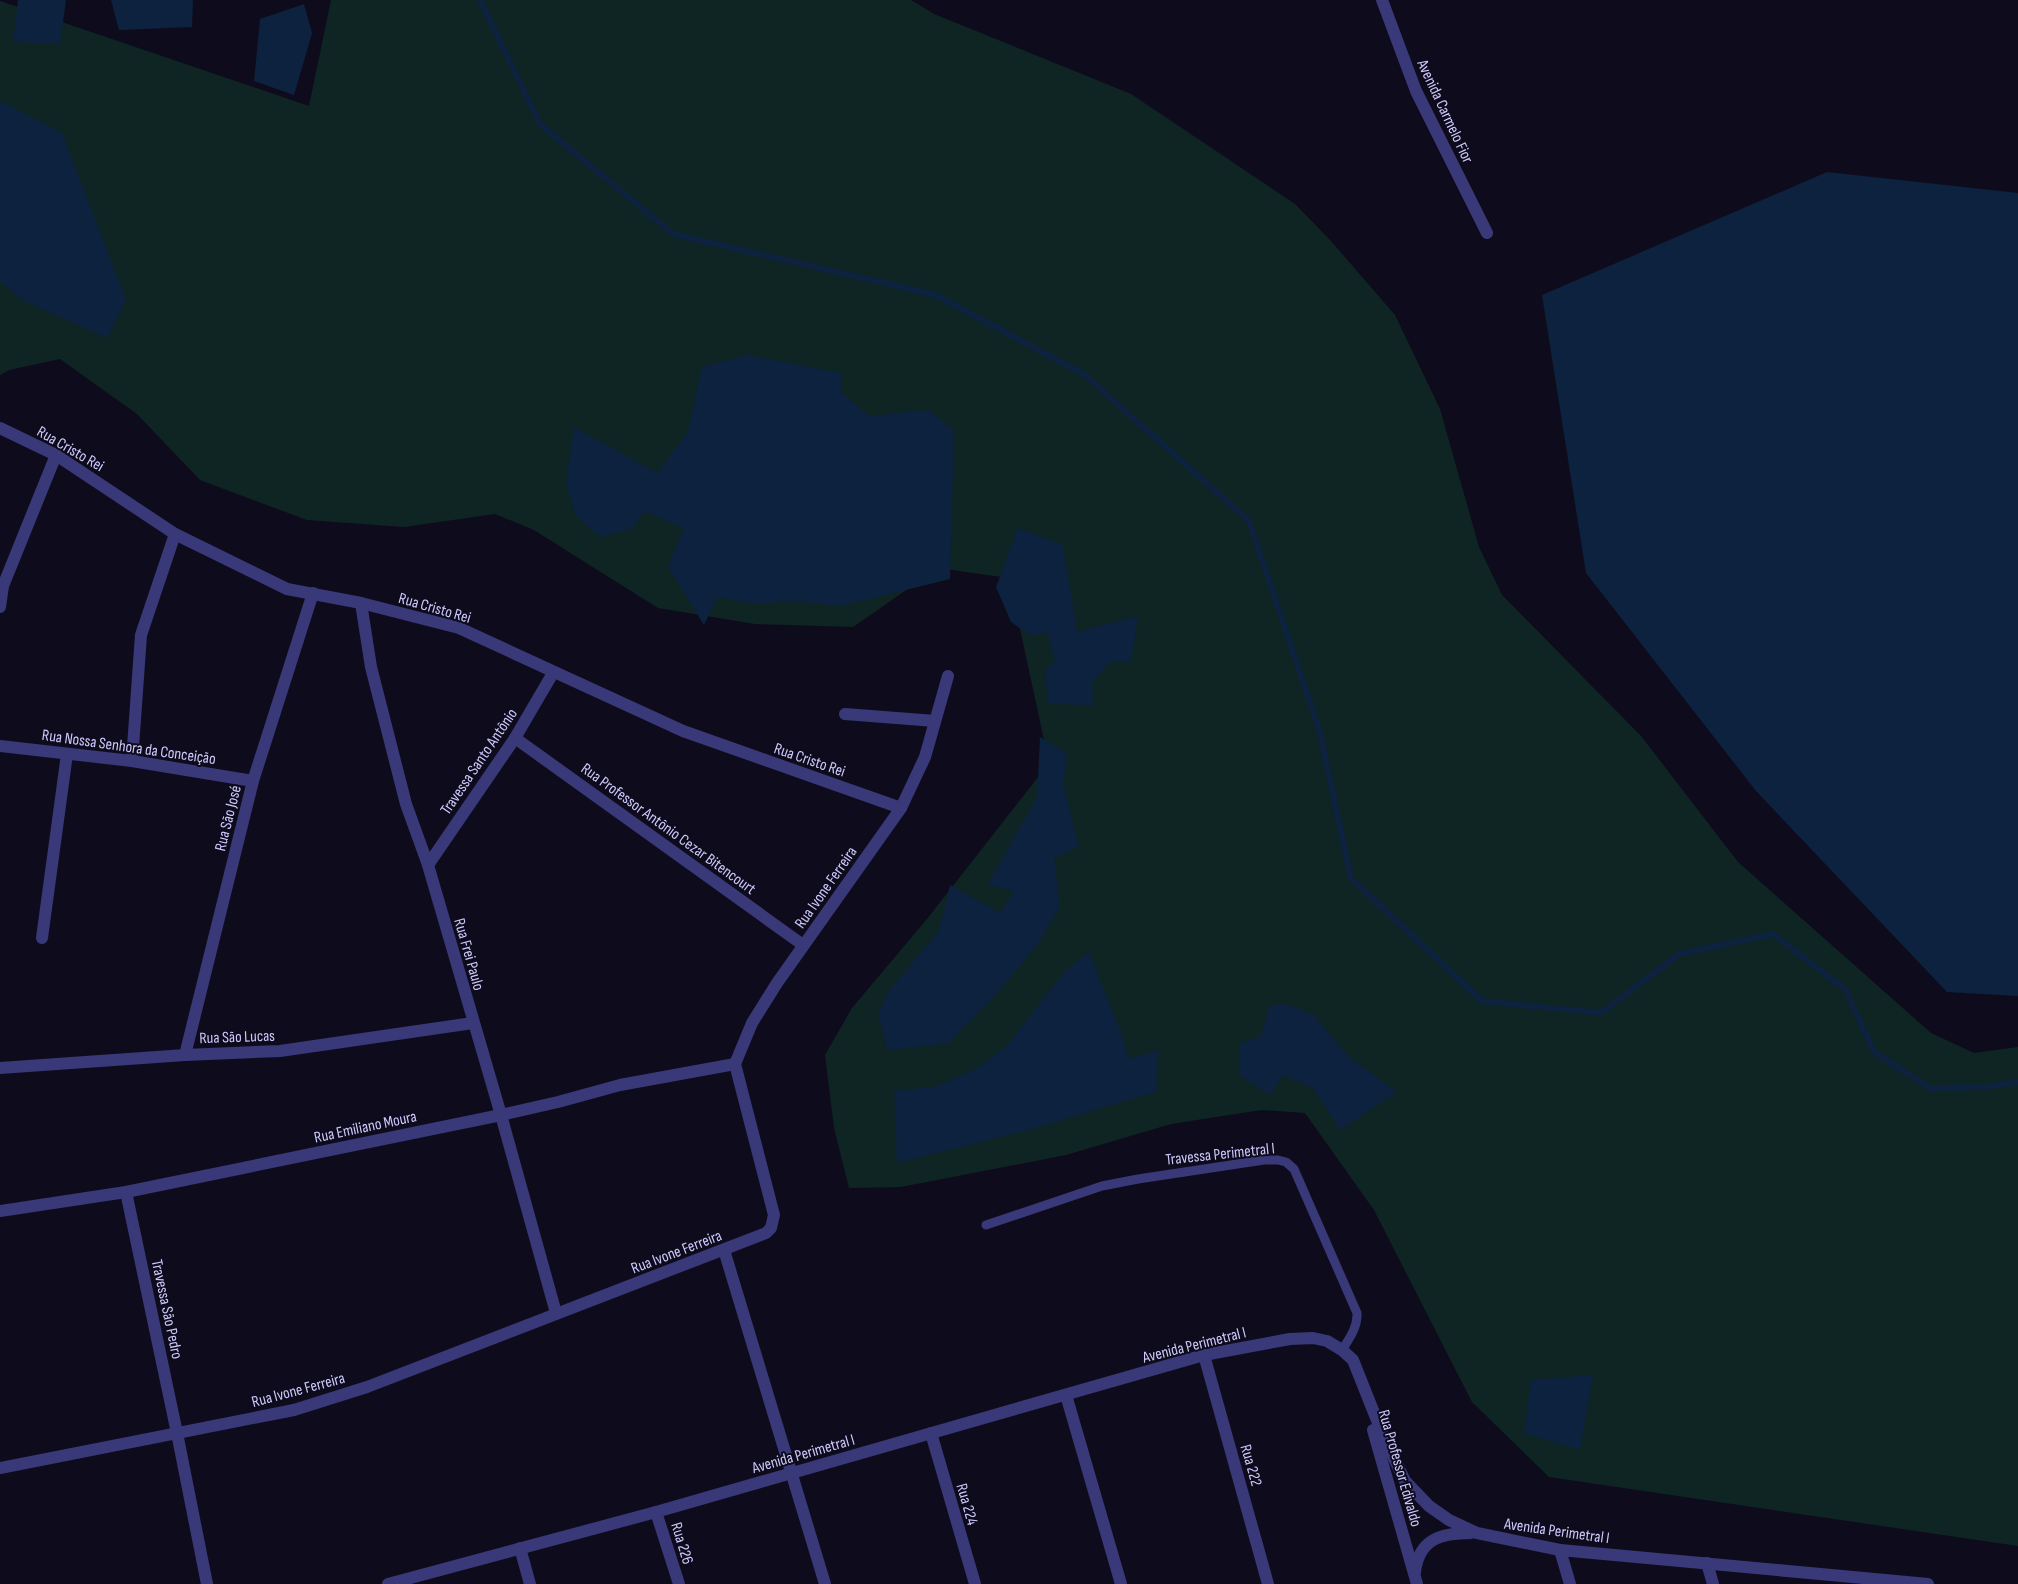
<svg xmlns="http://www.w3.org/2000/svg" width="2018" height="1584" viewBox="0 0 2018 1584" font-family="'Sofia Sans Condensed',sans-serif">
  <rect width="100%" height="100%" fill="#0e0c1c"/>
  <polygon fill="#0f2524" points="331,0 911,0 934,14 1131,94 1295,204 1331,241 1395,315 1440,409 1479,547 1502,595 1641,736 1738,862 1931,1033 1974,1053 2018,1047 2018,1546 1549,1477 1472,1402 1374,1210 1305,1113 1261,1110 1171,1124 1066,1155 901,1187 849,1188 834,1128 825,1055 852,1008 927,919 1049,763 1009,578 938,568 853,627 755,624 658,608 534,530 495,514 404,527 307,520 200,480 137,414 60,359 9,370 0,375 0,1 309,106"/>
  <g fill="#0d223e">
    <polygon points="18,0 66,0 60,44 13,42"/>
    <polygon points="111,0 193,0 192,27 119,30"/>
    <polygon points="304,4 312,33 294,95 254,81 260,19"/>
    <polygon points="0,101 62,133 126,300 107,338 20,299 0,281"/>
    <polygon points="1827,172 2018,193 2018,996 1947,992 1756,791 1586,573 1542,295"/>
    <polygon points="747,355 841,373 841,393 869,416 929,410 954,430 950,579 841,606 792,601 756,604 717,597 704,625 668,567 684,528 644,511 632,529 600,537 576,516 566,484 574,427 657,473 688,432 702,367"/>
    <polygon points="1018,528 1063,545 1077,632 1138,616 1131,662 1110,662 1092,682 1093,706 1048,703 1045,670 1055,660 1047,632 1031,636 1011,622 996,587"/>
    <polygon points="1040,737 1067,753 1063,784 1079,846 1054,858 1060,907 1037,945 990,1001 949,1043 887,1050 878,1012 890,989 939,931 950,885 1000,913 1014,891 988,884 1037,797"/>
    <polygon points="1089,952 1123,1038 1129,1059 1159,1050 1156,1092 1025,1131 897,1163 894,1091 935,1087 980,1067 1008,1044 1064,972"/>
    <polygon points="1285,1004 1313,1014 1349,1057 1397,1092 1340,1130 1313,1088 1283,1075 1270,1095 1240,1076 1239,1044 1261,1036 1269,1006"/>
    <polygon points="1593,1375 1580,1450 1524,1433 1531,1380"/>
  </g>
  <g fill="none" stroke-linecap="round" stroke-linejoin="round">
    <polyline stroke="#0d223e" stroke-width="6" points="480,0 540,124 673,234 936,295 1085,375 1249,521 1319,729 1351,878 1482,1001 1601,1013 1679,954 1773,934 1845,989 1874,1052 1930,1088 1985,1087 2018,1082"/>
    <path stroke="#393979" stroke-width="9" d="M986 1225 1102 1186 1138 1179 1264 1160H1278L1286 1162 1294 1169 1357 1313C1358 1327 1349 1339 1342 1350"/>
    <g stroke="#393979" stroke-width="12">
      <polyline points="1382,0 1416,91 1487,233"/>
      <polyline points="0,428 56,455 175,534 287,589 361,603 459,628 683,731 901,808"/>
      <polyline points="361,603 371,667 406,804 428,865 501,1115 556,1313"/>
      <polyline points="0,607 3,586 56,455"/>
      <polyline points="845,714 935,721"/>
      <polyline points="515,738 803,945"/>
      <polyline points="0,746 132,761 253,781"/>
      <polyline points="132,761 141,635 175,534"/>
      <polyline points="428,865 515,738 553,673"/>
      <polyline points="42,938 67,754"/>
      <polyline points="185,1055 253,781 313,593"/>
      <polyline points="0,1068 185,1055 280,1051 473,1023"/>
      <polyline points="126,1192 177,1433 207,1584"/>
      <polyline points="0,1211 126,1192 501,1115 558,1102 620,1085 735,1064"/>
      <polyline points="724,1250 825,1584"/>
      <polyline points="1204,1355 1268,1584"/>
      <polyline points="1066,1395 1121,1584"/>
      <polyline points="1373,1430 1417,1584"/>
      <polyline points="931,1433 975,1584"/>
      <polyline points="0,1468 294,1410 367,1387 766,1233 771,1228 774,1215 735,1064 752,1023 777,983 901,808 925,757 948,676"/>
      <polyline points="656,1512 679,1584"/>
      <polyline points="520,1548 530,1584"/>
      <polyline points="1560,1550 1570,1584"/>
      <polyline points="1707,1563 1713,1584"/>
      <path d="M1415 1572C1419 1539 1441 1533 1471 1533"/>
      <polyline points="388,1584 656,1512 1204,1355 1290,1339 1313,1338 1327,1341 1342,1350 1353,1360 1384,1438 1405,1481 1429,1506 1449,1520 1477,1533 1560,1550 1928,1584"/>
    </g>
  </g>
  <g text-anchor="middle" stroke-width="4" stroke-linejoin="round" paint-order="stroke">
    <g font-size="16" fill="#cdc9fd" stroke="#0e0c1c">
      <text transform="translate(1446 111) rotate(65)" y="6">Avenida Carmelo Fior</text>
      <text transform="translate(71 448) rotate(30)" y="6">Rua Cristo Rei</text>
      <text transform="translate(435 607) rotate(16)" y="6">Rua Cristo Rei</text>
      <text transform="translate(129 746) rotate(8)" y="6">Rua Nossa Senhora da Conceição</text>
      <text transform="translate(810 759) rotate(19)" y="6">Rua Cristo Rei</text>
      <text transform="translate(478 761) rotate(-56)" y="6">Travessa Santo Antônio</text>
      <text transform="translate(227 818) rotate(-76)" y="6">Rua São José</text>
      <text transform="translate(669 828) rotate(36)" y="6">Rua Professor Antônio Cezar Bitencourt</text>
      <text transform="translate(825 887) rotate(-55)" y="6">Rua Ivone Ferreira</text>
      <text transform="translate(470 954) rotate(74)" y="6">Rua Frei Paulo</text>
      <text transform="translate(237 1036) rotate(-2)" y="6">Rua São Lucas</text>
      <text transform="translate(365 1126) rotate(-12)" y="6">Rua Emiliano Moura</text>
      <text transform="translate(1220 1153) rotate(-6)" y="6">Travessa Perimetral I</text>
      <text transform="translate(676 1251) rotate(-21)" y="6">Rua Ivone Ferreira</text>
      <text transform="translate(168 1309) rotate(78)" y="6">Travessa São Pedro</text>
      <text transform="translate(1194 1344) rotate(-14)" y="6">Avenida Perimetral I</text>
      <text transform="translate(298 1389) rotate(-15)" y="6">Rua Ivone Ferreira</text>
      <text transform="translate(803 1453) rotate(-16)" y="6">Avenida Perimetral I</text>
      <text transform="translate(1252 1465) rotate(74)" y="6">Rua 222</text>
      <text transform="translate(1401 1468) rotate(74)" y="6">Rua Professor Edivaldo</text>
      <text transform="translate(968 1504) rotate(74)" y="6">Rua 224</text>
      <text transform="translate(1557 1530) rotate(8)" y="6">Avenida Perimetral I</text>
      <text transform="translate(683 1543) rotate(73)" y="6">Rua 226</text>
    </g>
  </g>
</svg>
